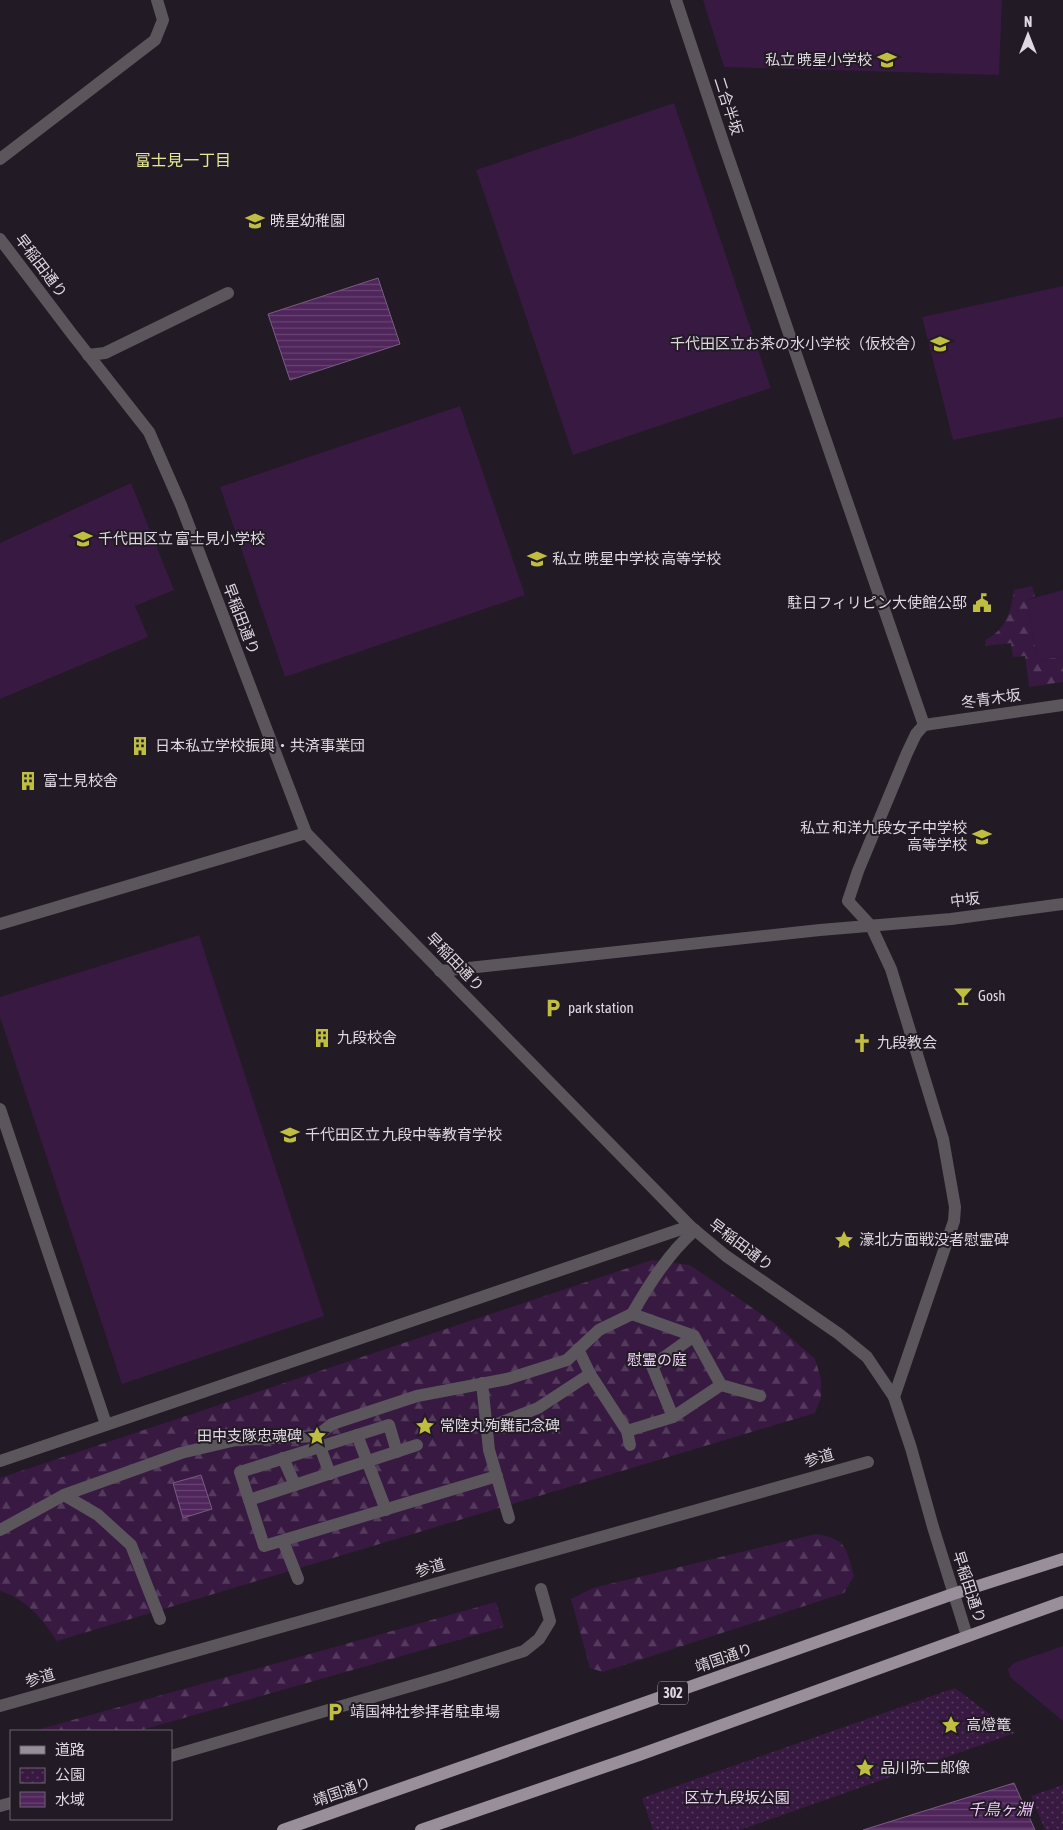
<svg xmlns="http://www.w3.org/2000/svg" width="1063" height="1830" viewBox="0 0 1063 1830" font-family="'Asap Condensed','Noto Sans JP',sans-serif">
  <defs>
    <pattern id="forest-firs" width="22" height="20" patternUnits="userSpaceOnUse" patternTransform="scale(1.25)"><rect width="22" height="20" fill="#381941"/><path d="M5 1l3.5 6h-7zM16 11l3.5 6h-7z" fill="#543a5c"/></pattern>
    <pattern id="park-dots" width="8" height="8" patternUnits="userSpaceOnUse" patternTransform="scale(1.25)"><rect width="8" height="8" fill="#381941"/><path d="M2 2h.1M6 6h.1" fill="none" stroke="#543a5c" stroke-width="1.8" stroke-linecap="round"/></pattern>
    <pattern id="water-rules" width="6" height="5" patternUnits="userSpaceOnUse" patternTransform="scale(1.25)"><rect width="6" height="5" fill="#4f255b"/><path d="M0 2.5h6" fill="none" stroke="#684472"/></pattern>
  </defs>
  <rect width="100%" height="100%" fill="#221a24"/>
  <g fill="#381941">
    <polygon points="703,0 1002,0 999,75 724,67"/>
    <polygon points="674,103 771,388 573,455 476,170"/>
    <polygon points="1063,286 1063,417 953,440 922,317"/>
    <polygon points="460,406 525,595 285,677 220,487"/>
    <polygon points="131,483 174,590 135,606 148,637 0,699 0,543"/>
    <polygon points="1063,590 1063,657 1037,660 1027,600"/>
    <polygon points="199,935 324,1316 122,1384 0,1017 0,997"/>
    <polygon points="1063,1646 1063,1721 1010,1677 1008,1669 1014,1663"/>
  </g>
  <g fill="url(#forest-firs)">
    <path d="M1032 586 1035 597 1027 600 1037 660 1063 657V682L1029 687 1025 656 1013 657 1011 643 986 646 985 640C1006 630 1011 612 1014 590Z"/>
    <path d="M652 1260 690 1265 774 1323 815 1359 821 1379V1398L815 1413 57 1641C42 1619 27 1599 0 1591V1478Z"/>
    <path d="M816 1534C848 1539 846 1549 854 1576L844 1593 603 1672 590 1668 571 1599 593 1588Z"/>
    <polygon points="496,1602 504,1627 138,1731 33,1731"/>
  </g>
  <g fill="url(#park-dots)">
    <polygon points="955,1688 1015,1733 740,1830 653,1830 642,1798"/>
    <polygon points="1063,1785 1063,1830 1045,1830 1031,1796"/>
  </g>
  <g fill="url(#water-rules)" stroke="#7a5b83">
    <polygon points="378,278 400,344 290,380 268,314"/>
    <polygon points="201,1475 212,1509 183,1518 173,1483"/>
    <polygon points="1014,1783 1035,1830 863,1830"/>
  </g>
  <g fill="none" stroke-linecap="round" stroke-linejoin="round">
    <g stroke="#5a565c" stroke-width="12">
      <polyline points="676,0 725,148 924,725 916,734 907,753 858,871 848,901 871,926 891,969 943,1139 955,1207 954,1221 894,1397"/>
      <polyline points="0,159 155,40 163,20 157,0"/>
      <polyline points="0,239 72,334 149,432 181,505 306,833 690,1226 726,1256 839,1334 867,1357 894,1397 911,1448 933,1527 967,1636"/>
      <polyline points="88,355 105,353 228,293"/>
      <polyline points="924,725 1063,705"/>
      <polyline points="0,924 306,833"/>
      <polyline points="440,971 820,930 951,919 1063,904"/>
      <polyline points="0,1109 106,1424"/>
      <path d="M695 1230C668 1254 650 1283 632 1314L694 1336 721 1385 760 1396"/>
      <polyline points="578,1349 590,1374 627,1431 630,1445"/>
      <polyline points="482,1383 489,1450 509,1518"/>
      <polyline points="673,1417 652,1366 694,1336"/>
      <polyline points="487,1428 538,1408 590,1374"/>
      <polyline points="627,1431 673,1417 721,1385"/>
      <polyline points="357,1435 386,1510"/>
      <polyline points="320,1447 330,1474"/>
      <polyline points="397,1452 389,1425 240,1472 264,1546 497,1476"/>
      <polyline points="283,1458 295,1485"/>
      <polyline points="0,1461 690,1226"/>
      <polyline points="64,1495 98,1515 131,1545 160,1619"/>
      <polyline points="249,1500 417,1445"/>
      <polyline points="0,1530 64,1495 181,1453 236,1440 317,1436 332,1424 417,1396 507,1379 567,1360 599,1330 632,1314"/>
      <polyline points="283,1541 298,1579"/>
      <polyline points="0,1706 868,1462"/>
      <polyline points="171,1756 445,1676 524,1651 539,1639 550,1621 541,1589"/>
      <polyline points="0,1806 11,1803"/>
    </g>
    <g stroke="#988f9a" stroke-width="12">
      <polyline points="283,1830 953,1594 1063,1559"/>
      <polyline points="421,1830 639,1755 1063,1602"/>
    </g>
  </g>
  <defs>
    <g id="school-bare" transform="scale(1.5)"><path d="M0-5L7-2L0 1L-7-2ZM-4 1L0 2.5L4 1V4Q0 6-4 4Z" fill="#c0be40" stroke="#221a24" stroke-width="2.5" paint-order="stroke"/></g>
    <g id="civic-bare" transform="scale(1.5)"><path d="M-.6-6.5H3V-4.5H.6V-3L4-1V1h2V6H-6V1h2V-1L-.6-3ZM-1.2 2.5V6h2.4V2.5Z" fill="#c0be40" stroke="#221a24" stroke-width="2.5" paint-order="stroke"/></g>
    <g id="building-bare" transform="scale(1.5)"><path d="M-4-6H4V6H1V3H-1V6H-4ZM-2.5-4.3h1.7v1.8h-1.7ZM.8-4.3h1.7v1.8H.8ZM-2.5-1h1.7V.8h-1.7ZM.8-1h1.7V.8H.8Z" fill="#c0be40" stroke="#221a24" stroke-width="2.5" paint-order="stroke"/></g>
    <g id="bar-bare" transform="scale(1.5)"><path d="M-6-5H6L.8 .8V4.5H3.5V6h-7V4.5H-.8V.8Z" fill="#c0be40" stroke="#221a24" stroke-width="2.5" paint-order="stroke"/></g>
    <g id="parking-bare" transform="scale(1.5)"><path d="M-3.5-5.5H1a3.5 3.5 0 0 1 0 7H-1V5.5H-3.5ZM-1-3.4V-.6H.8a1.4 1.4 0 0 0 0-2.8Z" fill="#c0be40" stroke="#221a24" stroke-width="2.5" paint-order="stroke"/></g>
    <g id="church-bare" transform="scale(1.5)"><path d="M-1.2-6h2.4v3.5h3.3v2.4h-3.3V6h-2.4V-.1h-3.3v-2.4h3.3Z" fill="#c0be40" stroke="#221a24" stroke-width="2.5" paint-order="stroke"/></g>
    <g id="sight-bare" transform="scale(1.5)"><path d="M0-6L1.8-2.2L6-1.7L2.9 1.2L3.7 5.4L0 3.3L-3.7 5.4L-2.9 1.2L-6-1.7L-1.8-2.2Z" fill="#c0be40" stroke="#221a24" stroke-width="2.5" paint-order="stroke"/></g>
  </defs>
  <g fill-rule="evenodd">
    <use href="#school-bare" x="887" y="60"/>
    <use href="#school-bare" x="255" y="221"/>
    <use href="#school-bare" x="940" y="344"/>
    <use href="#school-bare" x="83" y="539"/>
    <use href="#school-bare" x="537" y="559"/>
    <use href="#civic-bare" x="982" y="603"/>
    <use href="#building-bare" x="140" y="746"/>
    <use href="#building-bare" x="28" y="781"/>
    <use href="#school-bare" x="982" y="837"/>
    <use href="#bar-bare" x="963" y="996"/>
    <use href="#parking-bare" x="553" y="1008"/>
    <use href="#building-bare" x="322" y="1038"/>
    <use href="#church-bare" x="862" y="1043"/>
    <use href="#school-bare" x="290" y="1135"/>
    <use href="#sight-bare" x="844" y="1240"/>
    <use href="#sight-bare" x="425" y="1426"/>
    <use href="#sight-bare" x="317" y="1436"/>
    <use href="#parking-bare" x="335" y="1712"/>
    <use href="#sight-bare" x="951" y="1725"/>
    <use href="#sight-bare" x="865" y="1768"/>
  </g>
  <g text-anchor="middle" stroke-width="4" stroke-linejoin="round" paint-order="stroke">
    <rect fill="#221a24" stroke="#a6a0a8" stroke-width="1" x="658" y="1681.5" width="30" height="23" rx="4"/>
    <g font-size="14" font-weight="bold" fill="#ded9e0">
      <text x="673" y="1698">302</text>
    </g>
    <g font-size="15" fill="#ded9e0" stroke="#221a24" text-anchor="start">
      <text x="872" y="65" text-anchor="end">私立 暁星小学校</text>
      <text x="270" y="226">暁星幼稚園</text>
      <text x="925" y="349" text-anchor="end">千代田区立お茶の水小学校（仮校舎）</text>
      <text x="98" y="544">千代田区立 富士見小学校</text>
      <text x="552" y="564">私立 暁星中学校 高等学校</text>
      <text x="967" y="608" text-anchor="end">駐日フィリピン大使館公邸</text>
      <text x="155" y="751">日本私立学校振興・共済事業団</text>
      <text x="43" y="786">富士見校舎</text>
      <text x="967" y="833" text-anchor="end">私立 和洋九段女子中学校<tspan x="967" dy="17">高等学校</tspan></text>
      <text x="978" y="1001">Gosh</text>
      <text x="568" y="1013">park station</text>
      <text x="337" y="1043">九段校舎</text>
      <text x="877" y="1048">九段教会</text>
      <text x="305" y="1140">千代田区立 九段中等教育学校</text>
      <text x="859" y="1245">濠北方面戦没者慰霊碑</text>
      <text x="440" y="1431">常陸丸殉難記念碑</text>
      <text x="302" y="1441" text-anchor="end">田中支隊忠魂碑</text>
      <text x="350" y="1717">靖国神社参拝者駐車場</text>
      <text x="966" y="1730">高燈篭</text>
      <text x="880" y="1773">品川弥二郎像</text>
    </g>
    <g font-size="15" fill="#ded9e0" stroke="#221a24">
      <text transform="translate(728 106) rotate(72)" y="5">二合半坂</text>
      <text transform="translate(41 266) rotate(53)" y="5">早稲田通り</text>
      <text transform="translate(241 619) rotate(69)" y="5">早稲田通り</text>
      <text transform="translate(991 699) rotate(-8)" y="5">冬青木坂</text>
      <text transform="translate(965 900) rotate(-7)" y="5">中坂</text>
      <text transform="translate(455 962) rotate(46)" y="5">早稲田通り</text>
      <text transform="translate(741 1245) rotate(37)" y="5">早稲田通り</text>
      <text transform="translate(819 1458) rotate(-16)" y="5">参道</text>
      <text transform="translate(430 1568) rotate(-16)" y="5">参道</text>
      <text transform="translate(969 1587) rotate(72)" y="5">早稲田通り</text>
      <text transform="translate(724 1658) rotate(-19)" y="5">靖国通り</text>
      <text transform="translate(40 1678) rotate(-16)" y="5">参道</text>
      <text transform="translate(342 1792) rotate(-19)" y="5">靖国通り</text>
    </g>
    <g font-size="15" fill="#ecd3f4" stroke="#221a24">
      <text x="657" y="1365">慰霊の庭</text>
      <text x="737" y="1803">区立九段坂公園</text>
    </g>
    <g font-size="16" fill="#e6e697" stroke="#221a24">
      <text x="183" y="166">富士見一丁目</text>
    </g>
    <g font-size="16" font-style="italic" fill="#eec8f9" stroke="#221a24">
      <text x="1000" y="1815">千鳥ヶ淵</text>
    </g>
  </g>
  <rect x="10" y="1730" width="162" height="90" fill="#221a24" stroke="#6d666f"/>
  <rect x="20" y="1746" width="25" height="8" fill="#988f9a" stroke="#6d666f"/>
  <text x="55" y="1755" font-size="15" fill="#ded9e0">道路</text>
  <rect x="20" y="1768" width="25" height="15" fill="url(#park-dots)" stroke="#6d666f"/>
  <text x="55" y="1780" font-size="15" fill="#ded9e0">公園</text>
  <rect x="20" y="1792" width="25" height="15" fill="url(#water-rules)" stroke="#6d666f"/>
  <text x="55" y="1805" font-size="15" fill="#ded9e0">水域</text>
  <g transform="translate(1028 35)" stroke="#221a24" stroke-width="4" paint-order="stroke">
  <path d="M0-4L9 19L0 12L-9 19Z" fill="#ded9e0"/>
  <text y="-8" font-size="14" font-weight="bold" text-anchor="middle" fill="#ded9e0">N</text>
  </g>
</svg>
